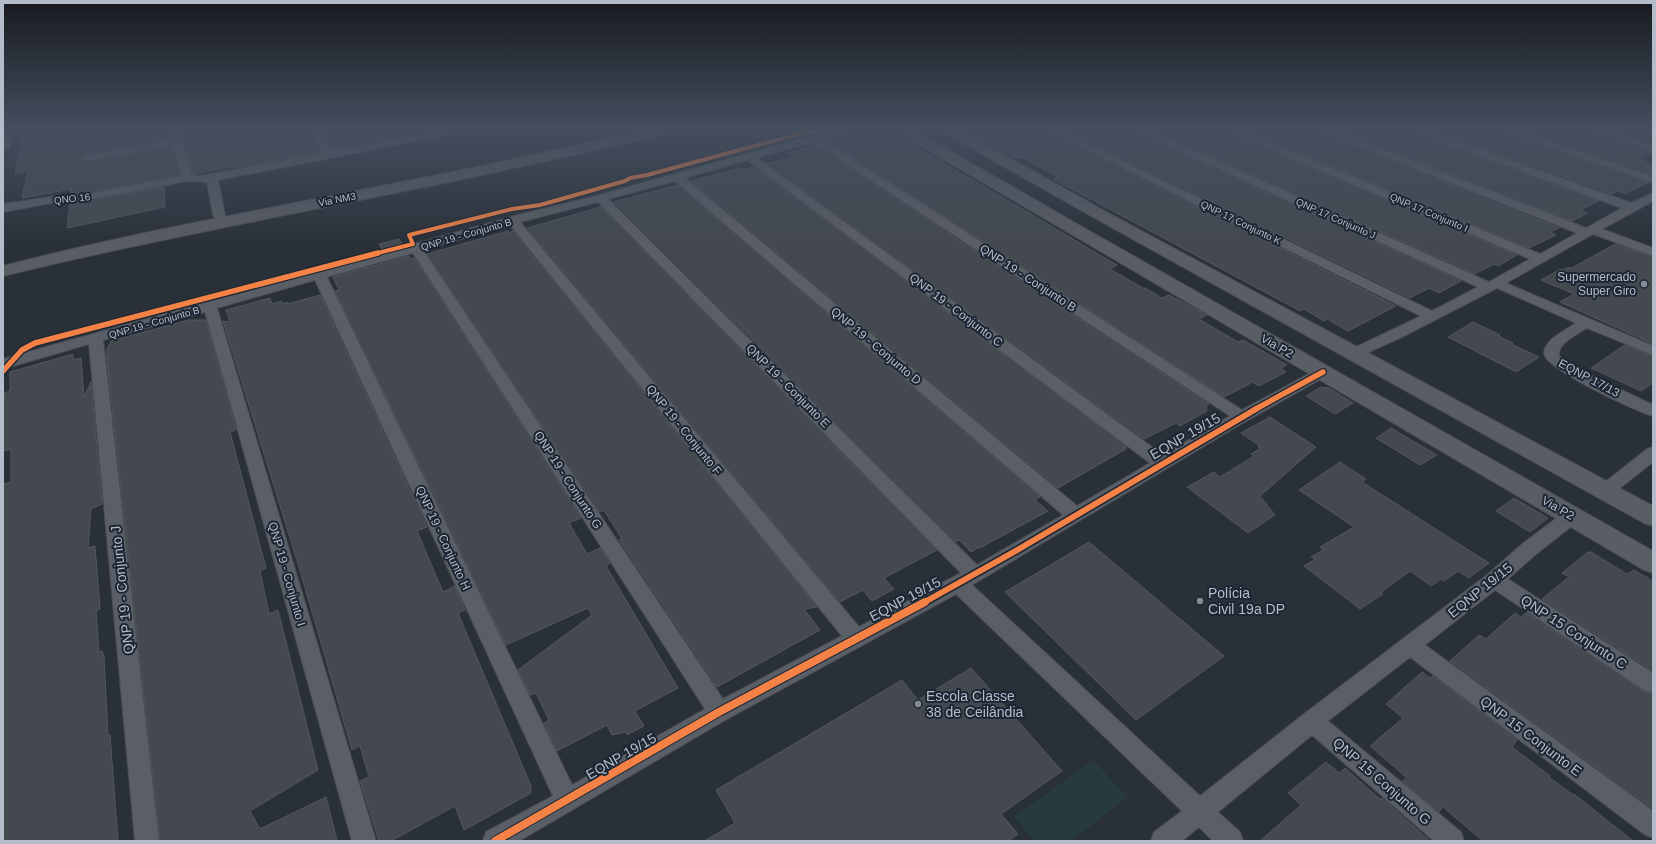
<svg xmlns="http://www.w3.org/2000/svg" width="1656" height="844" viewBox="0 0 1656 844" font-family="Helvetica,sans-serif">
  <rect width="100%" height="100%" fill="#2a3038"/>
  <polygon fill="#273a3e" points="1093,760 1128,797 1071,841 1034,841 1014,817"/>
  <g fill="#444950" stroke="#52575f">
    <polygon points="24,129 167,129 169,139 86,154 80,159 86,162 172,148 179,175 93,192 70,193 71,189 22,198 28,171 15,174"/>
    <polygon points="180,129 311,129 319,152 235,168 235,166 193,174"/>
    <polygon points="324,129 394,129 395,137 332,149"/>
    <polygon points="874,129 880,132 887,130 1029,213 1117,265 1110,269 1143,288 1145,288 1162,298 1169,295 1207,315 1199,319 1238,342 1243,340 1287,365 1281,368 1286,372 1259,386 1253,382 1224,397 826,140 850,133 854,135"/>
    <polygon points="961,129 1043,129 1396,306 1348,331 1327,319 1324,321 1304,309 1300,311 1053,179 1058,177 1021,157 1016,158"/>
    <polygon points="1061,129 1133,129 1134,132 1461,281 1439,293 1429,288 1410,298"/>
    <polygon points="1152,129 1224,129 1225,132 1517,255 1498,266 1494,264 1475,274"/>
    <polygon points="1243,129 1317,129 1318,132 1559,228 1550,232 1556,235 1529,248"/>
    <polygon points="1336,129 1409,129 1410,132 1599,201 1580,210 1587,213 1572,221"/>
    <polygon points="1430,129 1499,129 1501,132 1649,183 1644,184 1626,194 1618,191 1612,194"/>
    <polygon points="1520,129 1590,129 1592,132 1650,153 1638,159 1653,165 1653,174"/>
    <polygon points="1611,129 1632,129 1653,136 1644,140"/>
    <polygon points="815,146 1209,404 1206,406 1207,411 1180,426 1176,423 1144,439 767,164 793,157 788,153"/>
    <polygon points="754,167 1127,447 1124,448 1126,449 1058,488 691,181 740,168 744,170"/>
    <polygon points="678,185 1040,497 1035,500 1048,511 980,548 979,547 971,552 959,540 956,542 614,202"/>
    <polygon points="164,187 165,207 67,228 70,202 93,200"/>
    <polygon points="601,207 937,550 884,578 894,589 872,601 863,590 840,602 527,228"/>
    <polygon points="508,231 509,233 513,231 817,607 804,609 820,630 717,687 619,540 622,539 604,510 600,512 427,254"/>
    <polygon points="399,239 403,246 383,251 379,244"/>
    <polygon points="1615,244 1653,257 1653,344 1560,302 1574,294 1541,280 1561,269 1563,270 1567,268 1572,268"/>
    <polygon points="409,256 410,259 414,257 581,518 569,523 587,554 600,548 610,563 606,566 678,688 635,711 644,726 627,735 626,732 612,735 607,725 557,751 544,723 549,720 536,693 530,695 518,670 592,615 588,608 506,645 335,291 339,290 333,277"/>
    <polygon points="320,295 427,527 417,531 443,592 455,586 465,610 458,613 531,786 531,793 464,830 455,806 391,841 379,841 360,781 369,777 360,746 352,750 301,574 223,321 230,322 226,310 270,298 272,304 282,301 283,304 288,302 288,304"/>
    <polygon points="189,320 206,320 236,430 230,432 266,568 260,571 269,614 278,610 318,770 250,811 260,829 326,797 337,841 160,841 106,351 111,341"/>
    <polygon points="1473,322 1500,335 1498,336 1513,343 1511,344 1539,357 1516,372 1448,337"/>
    <polygon points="1625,345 1653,356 1653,383 1641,391 1591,368"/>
    <polygon points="73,354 73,360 81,358 84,397 91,382 102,504 91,509 88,548 95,546 100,609 96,611 99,652 102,651 104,656 108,736 110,735 118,841 3,841 3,484 11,482 11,449 3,451 4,393 10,391 10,372"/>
    <polygon points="1321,387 1329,388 1353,403 1335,414 1306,396"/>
    <polygon points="1270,417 1316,447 1260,496 1275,515 1248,533 1187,487 1214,472 1220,477 1254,456 1251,454 1260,449 1258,447 1260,446 1241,433"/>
    <polygon points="1391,428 1437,455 1420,465 1376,438"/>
    <polygon points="1340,462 1366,479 1362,482 1489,563 1469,578 1458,571 1444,581 1441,579 1431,586 1410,571 1381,592 1383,594 1360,609 1304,566 1315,559 1311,557 1323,550 1320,547 1354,527 1299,490"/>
    <polygon points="1514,498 1548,518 1530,532 1496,511"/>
    <polygon points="1089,542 1224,656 1136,720 1005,592"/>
    <polygon points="1588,552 1591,552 1627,574 1634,570 1653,581 1653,671 1542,599 1569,577 1562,573"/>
    <polygon points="1515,613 1521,617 1526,613 1644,692 1653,694 1653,809 1450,661 1479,635 1486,639"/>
    <polygon points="971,668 1062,771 1001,814 1018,834 1008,841 704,841 735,823 716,790 902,680 918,700"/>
    <polygon points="1422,672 1430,678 1433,676 1517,740 1512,747 1550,776 1549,777 1573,795 1574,794 1633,841 1483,841 1443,807 1439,812 1402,781 1407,778 1370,746 1403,718 1386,704"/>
    <polygon points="1326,762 1339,773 1345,768 1381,800 1382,798 1430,841 1260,841 1301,805 1288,793"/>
  </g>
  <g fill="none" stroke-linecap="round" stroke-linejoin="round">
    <g stroke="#484c53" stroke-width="2">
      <g id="minor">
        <polygon points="168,129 178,129 192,175 200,176 321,153 312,129 322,129 331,151 445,129 466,129 461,132 218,180 225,215 223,218 215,218 213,215 207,182 187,181 93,199 57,202 3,212 3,204 57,196 93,193 181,176 173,146 86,161 81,158 86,155 171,140"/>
        <path d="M836 129H853L852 131 822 139 1242 410 1318 369 1323 367 1328 369 1330 372 1328 375 1241 424 972 585 1200 796 1304 714 1487 575 1521 545 1566 511 1572 509 1578 511 1581 516 1578 521 1535 555 1508 579 1653 673V693L1645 691 1495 590 1425 645 1653 811V838L1644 834 1410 657 1328 721 1461 832 1464 841H1434L1312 735 1218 812 1240 832 1243 841H1213L1199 827 1182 841H1151L1154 832 1182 811 956 594 727 719 519 841H483L486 832 553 796 315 280 217 308 376 841H352L205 312 103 340 159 841H135L89 344 3 369V359L518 215 596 196ZM812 142 1230 416 1163 455 757 158ZM747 160 1150 463 1077 506 685 178ZM675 181 1063 515 977 565 608 199ZM598 202 961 573 859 627 520 222ZM510 225 842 636 723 699 423 250ZM413 253 705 709 572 785 327 277Z"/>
        <path d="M1044 129H1057L1432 311 1478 287 1135 131 1134 129H1148L1489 282 1530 259 1226 131 1225 129H1239L1540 254 1577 233 1319 131 1318 129H1332L1586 228 1622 208 1411 131 1410 129H1425L1631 203 1653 193V201L1602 229 1653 248V256L1593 234 1506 283 1653 346V355L1587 328C1578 334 1557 343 1559 356L1588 374 1653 405V416C1637 412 1543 368 1544 353 1545 339 1566 330 1576 323L1497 288 1402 337 1360 356 1355 357 1350 356 1348 353 1350 350 1421 316Z"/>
        <polygon points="1500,129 1515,129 1653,176 1653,183 1501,131"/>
        <polygon points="1591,129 1606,129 1653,145 1653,151 1592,131"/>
        <polygon points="1653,447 1653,462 1611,495 1605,497 1599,495 1596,491 1599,487 1647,449"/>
      </g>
    </g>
    <g stroke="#484c53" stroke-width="2">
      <g id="secondary">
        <polygon points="3,129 13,129 10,146 8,149 3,150"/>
        <path d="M652 129H679L677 132 672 133C581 153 491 174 400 192 267 219 134 244 3 276V266C134 232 268 209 401 182 485 166 568 147 652 129Z"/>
        <polygon points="895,129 912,129 1079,225 1653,551 1653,573 1644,570 897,132"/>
        <polygon points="941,129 958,129 1112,215 1653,506 1653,526 1644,523 1100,221 943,132"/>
      </g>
    </g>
    <use href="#minor" fill="#5a5e66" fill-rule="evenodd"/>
    <use href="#secondary" fill="#595d64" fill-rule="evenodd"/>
    <g stroke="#1d2633" stroke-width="6">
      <polyline id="cycleway-far3" points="374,254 413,244 409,235 512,209 540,205 625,181 630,178 647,175 799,134 827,129"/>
    </g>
    <g stroke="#1d2633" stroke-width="8">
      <g id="cycleway-far2">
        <polyline points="3,371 22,350 35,343 378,253"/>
        <polyline points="1254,410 1323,372"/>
      </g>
    </g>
    <g stroke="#1d2633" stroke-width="9">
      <polyline id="cycleway-far1" points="923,603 1019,549 1256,409"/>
    </g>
    <g stroke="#1d2633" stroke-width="10">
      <polyline id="cycleway" points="495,841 719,712 925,602"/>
    </g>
    <use href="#cycleway-far3" stroke="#f48246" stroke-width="4"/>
    <use href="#cycleway-far2" stroke="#f48246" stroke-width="5.5"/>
    <use href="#cycleway-far1" stroke="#f48246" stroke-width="6"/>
    <use href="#cycleway" stroke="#f48246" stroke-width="8"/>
  </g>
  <linearGradient id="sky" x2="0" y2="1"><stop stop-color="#171a1f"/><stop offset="0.52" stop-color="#444e5e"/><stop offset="1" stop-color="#444e5e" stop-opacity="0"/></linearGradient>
  <rect width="1656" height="247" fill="url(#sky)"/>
  <g fill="#848b96" stroke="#1d2633" stroke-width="1.5">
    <circle cx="1644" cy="284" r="4"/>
    <circle cx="1200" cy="601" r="4"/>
    <circle cx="918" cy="704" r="4"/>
  </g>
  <g text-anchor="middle" stroke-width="4" stroke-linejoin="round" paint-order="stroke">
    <g font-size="10" fill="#b4bcc9" stroke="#1d2633">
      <text transform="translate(72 198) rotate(-6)" y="4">QNO 16</text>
      <text transform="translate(337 199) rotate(-11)" y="4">Via NM3</text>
      <text transform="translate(1429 212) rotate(23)" y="4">QNP 17 Conjunto I</text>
      <text transform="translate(1336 218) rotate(24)" y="4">QNP 17 Conjunto J</text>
      <text transform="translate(1241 222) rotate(26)" y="4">QNP 17 Conjunto K</text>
      <text transform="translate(466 234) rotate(-16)" y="4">QNP 19 - Conjunto B</text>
      <text transform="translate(154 322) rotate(-16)" y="4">QNP 19 - Conjunto B</text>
    </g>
    <g font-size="12" fill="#b4bcc9" stroke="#1d2633" text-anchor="end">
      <text x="1636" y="281">Supermercado<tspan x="1636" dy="14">Super Giro</tspan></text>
    </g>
    <g font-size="12" fill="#b4bcc9" stroke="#1d2633">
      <text transform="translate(1028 278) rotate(33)" y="4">QNP 19 - Conjunto B</text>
      <text transform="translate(956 310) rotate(37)" y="4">QNP 19 - Conjunto C</text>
      <text transform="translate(876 346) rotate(40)" y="4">QNP 19 - Conjunto D</text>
      <text transform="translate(1277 346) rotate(30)" y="4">Via P2</text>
      <text transform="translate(1589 378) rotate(28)" y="4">EQNP 17/13</text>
      <text transform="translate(788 386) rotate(45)" y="4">QNP 19 - Conjunto E</text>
      <text transform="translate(684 430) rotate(51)" y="4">QNP 19 - Conjunto F</text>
      <text transform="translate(568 480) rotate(57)" y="4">QNP 19 - Conjunto G</text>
      <text transform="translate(1558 508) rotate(30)" y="4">Via P2</text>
      <text transform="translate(443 538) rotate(65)" y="4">QNP 19 - Conjunto H</text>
      <text transform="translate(287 574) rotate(74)" y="4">QNP 19 - Conjunto I</text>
    </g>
    <g font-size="14" fill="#b4bcc9" stroke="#1d2633">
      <text transform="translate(1185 436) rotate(-30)" y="5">EQNP 19/15</text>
      <text transform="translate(122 590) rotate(-96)" y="5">QNP 19 - Conjunto J</text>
      <text transform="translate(1480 590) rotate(-39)" y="5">EQNP 19/15</text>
      <text transform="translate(905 599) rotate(-28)" y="5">EQNP 19/15</text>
      <text transform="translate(1574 632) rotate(33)" y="5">QNP 15 Conjunto C</text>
      <text transform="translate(1531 736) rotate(37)" y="5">QNP 15 Conjunto E</text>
      <text transform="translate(621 756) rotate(-30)" y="5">EQNP 19/15</text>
      <text transform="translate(1382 781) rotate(41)" y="5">QNP 15 Conjunto G</text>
    </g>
    <g font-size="14" fill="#b4bcc9" stroke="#1d2633" text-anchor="start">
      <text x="1208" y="598">Polícia<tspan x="1208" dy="16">Civil 19a DP</tspan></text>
      <text x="926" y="701">Escola Classe<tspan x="926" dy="16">38 de Ceilândia</tspan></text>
    </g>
  </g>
  <rect width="1656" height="844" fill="none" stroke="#b4bcc9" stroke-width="8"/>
</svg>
